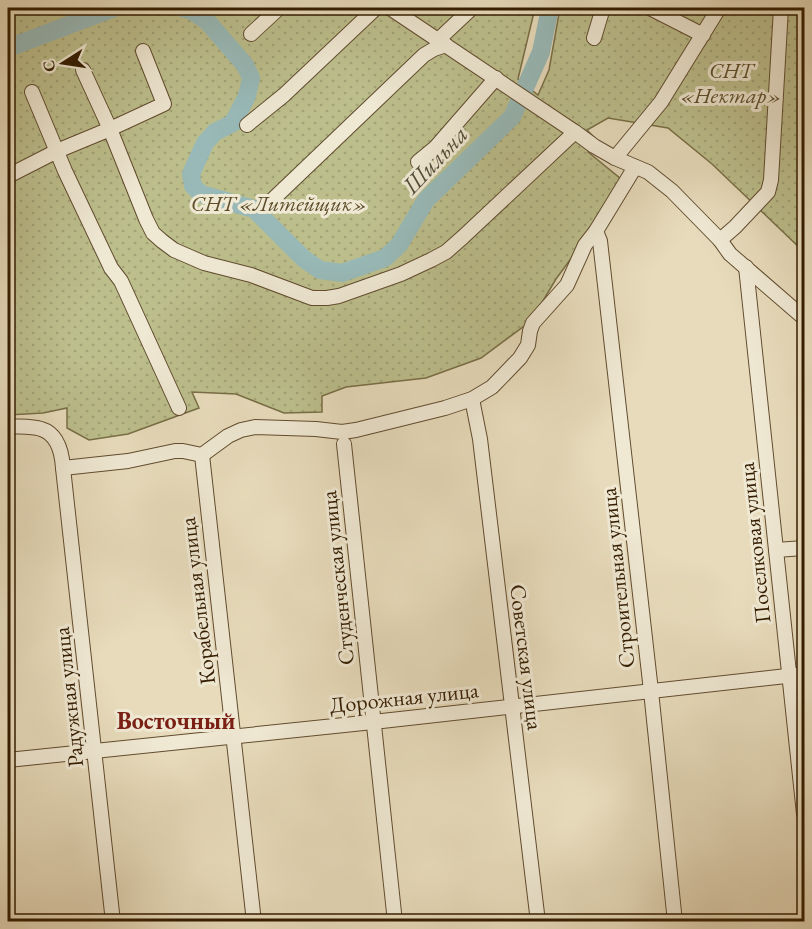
<svg xmlns="http://www.w3.org/2000/svg" width="812" height="929" viewBox="0 0 812 929" font-family="'EB Garamond',serif">
  <defs>
    <pattern id="garden-dots" width="8" height="8" patternUnits="userSpaceOnUse" patternTransform="scale(1.5)"><rect width="8" height="8" fill="#bcbe8c"/><path d="M2 2h.1M6 6h.1" fill="none" stroke="#a2a377" stroke-width="1.8" stroke-linecap="round"/></pattern>
  </defs>
  <rect width="100%" height="100%" fill="#e7dbbb"/>
  <filter id="stains"><feTurbulence type="fractalNoise" baseFrequency=".00333" numOctaves="4"/><feColorMatrix values="0 0 0 0 .2 0 0 0 0 .09 0 0 0 0 .02 0 0 0 .5 -.17"/></filter>
  <radialGradient id="worn" r=".72"><stop offset=".6" stop-color="#630" stop-opacity="0"/><stop offset="1" stop-color="#630" stop-opacity=".3"/></radialGradient>
  <polygon fill="url(#garden-dots)" stroke="#786e46" stroke-width="1.5" points="8,8 535,8 518,79 538,95 549,70 560,8 804,8 804,252 712,164 668,128 608,118 587,130 598,141 588,152 621,179 586,238 556,279 531,321 481,358 426,378 346,387 322,396 322,412 284,413 236,394 192,392 199,408 128,434 89,440 67,428 67,408 43,413 8,415"/>
  <g fill="none" stroke-linecap="round" stroke-linejoin="round">
    <g stroke="#98b9b7" stroke-width="18">
      <polyline points="182,8 192,11 207,21 245,65 251,78 247,96 233,123 215,132 205,143 191,174 193,186 201,194 254,209 304,259 320,270 342,273 385,258 399,245 426,200 512,117 541,52 550,8"/>
      <polyline points="8,48 114,8"/>
    </g>
    <g stroke="#614c2f" stroke-width="16">
      <g id="minor">
        <polyline points="390,8 575,132 594,146 615,158 648,172 672,191 720,240 730,254 804,318"/>
        <polyline points="650,8 703,35"/>
        <polyline points="251,34 279,8"/>
        <polyline points="594,38 603,8"/>
        <polyline points="438,40 472,8"/>
        <polyline points="83,70 110,129 164,104 143,51"/>
        <polyline points="32,92 65,171 111,268 121,281 179,408"/>
        <polyline points="247,125 284,95 376,8"/>
        <polyline points="615,158 661,102 719,8"/>
        <polyline points="418,162 435,148 496,78"/>
        <polyline points="8,176 57,151 110,129 146,219 153,233 162,241 174,250 204,263 251,275 312,298 327,298 339,296 401,274 431,260 446,252 463,237 575,132"/>
        <polyline points="267,205 424,55 434,49 446,45"/>
        <polyline points="596,231 600,241 651,691 675,922"/>
        <polyline points="720,240 735,227 768,192 771,180 781,8"/>
        <polyline points="746,267 804,814"/>
        <polyline points="472,399 480,439 538,922"/>
        <path d="M8 426C17 427 32 426 41 429 58 434 62 453 63 468L128 461 175 451H183L202 455 228 436 241 430 255 427 316 429 342 432 356 430 445 408 472 399 492 387 520 358 528 345 530 331 533 323 567 285 585 245 596 231 635 167"/>
        <polyline points="344,444 395,922"/>
        <polyline points="202,455 254,922"/>
        <polyline points="63,468 113,922"/>
        <polyline points="776,550 804,548"/>
        <polyline points="8,760 373,722 804,674"/>
      </g>
    </g>
    <use href="#minor" stroke="#efe8d3" stroke-width="14"/>
  </g>
  <g text-anchor="middle" stroke-width="6" stroke-linejoin="round" paint-order="stroke">
    <g font-size="22" font-style="italic" fill="#5d4d2a" stroke="#efe8d3">
      <text x="731" y="78">СНТ<tspan x="731" dy="25">«Нектар»</tspan></text>
      <text x="279" y="211">СНТ «Литейщик»</text>
    </g>
    <g font-size="22" fill="#341d00" stroke="#efe8d3">
      <text transform="translate(754 543) rotate(-96)" y="8">Поселковая улица</text>
      <text transform="translate(337 578) rotate(-96)" y="8">Студенческая улица</text>
      <text transform="translate(617 578) rotate(-96)" y="8">Строительная улица</text>
      <text transform="translate(197 601) rotate(-97)" y="8">Корабельная улица</text>
      <text transform="translate(527 657) rotate(83)" y="8">Советская улица</text>
      <text transform="translate(68 697) rotate(-96)" y="8">Радужная улица</text>
      <text transform="translate(404 697) rotate(-6)" y="8">Дорожная улица</text>
    </g>
    <g font-size="24" font-style="italic" fill="#524c37" stroke="#efe8d3">
      <text transform="translate(435 160) rotate(-47)" y="8">Шильна</text>
    </g>
    <g font-size="24" font-weight="bold" fill="#7a1f14" stroke="#efe8d3">
      <text x="176" y="729">Восточный</text>
    </g>
  </g>
  <rect width="812" height="929" fill="none" stroke="#e7dbbb" stroke-width="30"/>
  <rect x="9" y="9" width="794" height="911" fill="none" stroke="#341d00" stroke-width="3"/>
  <rect x="15" y="15" width="782" height="899" fill="none" stroke="#341d00" stroke-width="1.5"/>
  <g transform="translate(63 63) rotate(258)" stroke="#efe8d3" stroke-width="4.5" paint-order="stroke">
  <path d="M0-4.5L10 22L0 15L-10 22Z" fill="#341d00"/>
  <text y="-9" font-size="16" font-weight="bold" text-anchor="middle" fill="#341d00">С</text>
  </g>
  <rect width="100%" height="100%" filter="url(#stains)"/>
  <rect width="100%" height="100%" fill="url(#worn)"/>
</svg>
